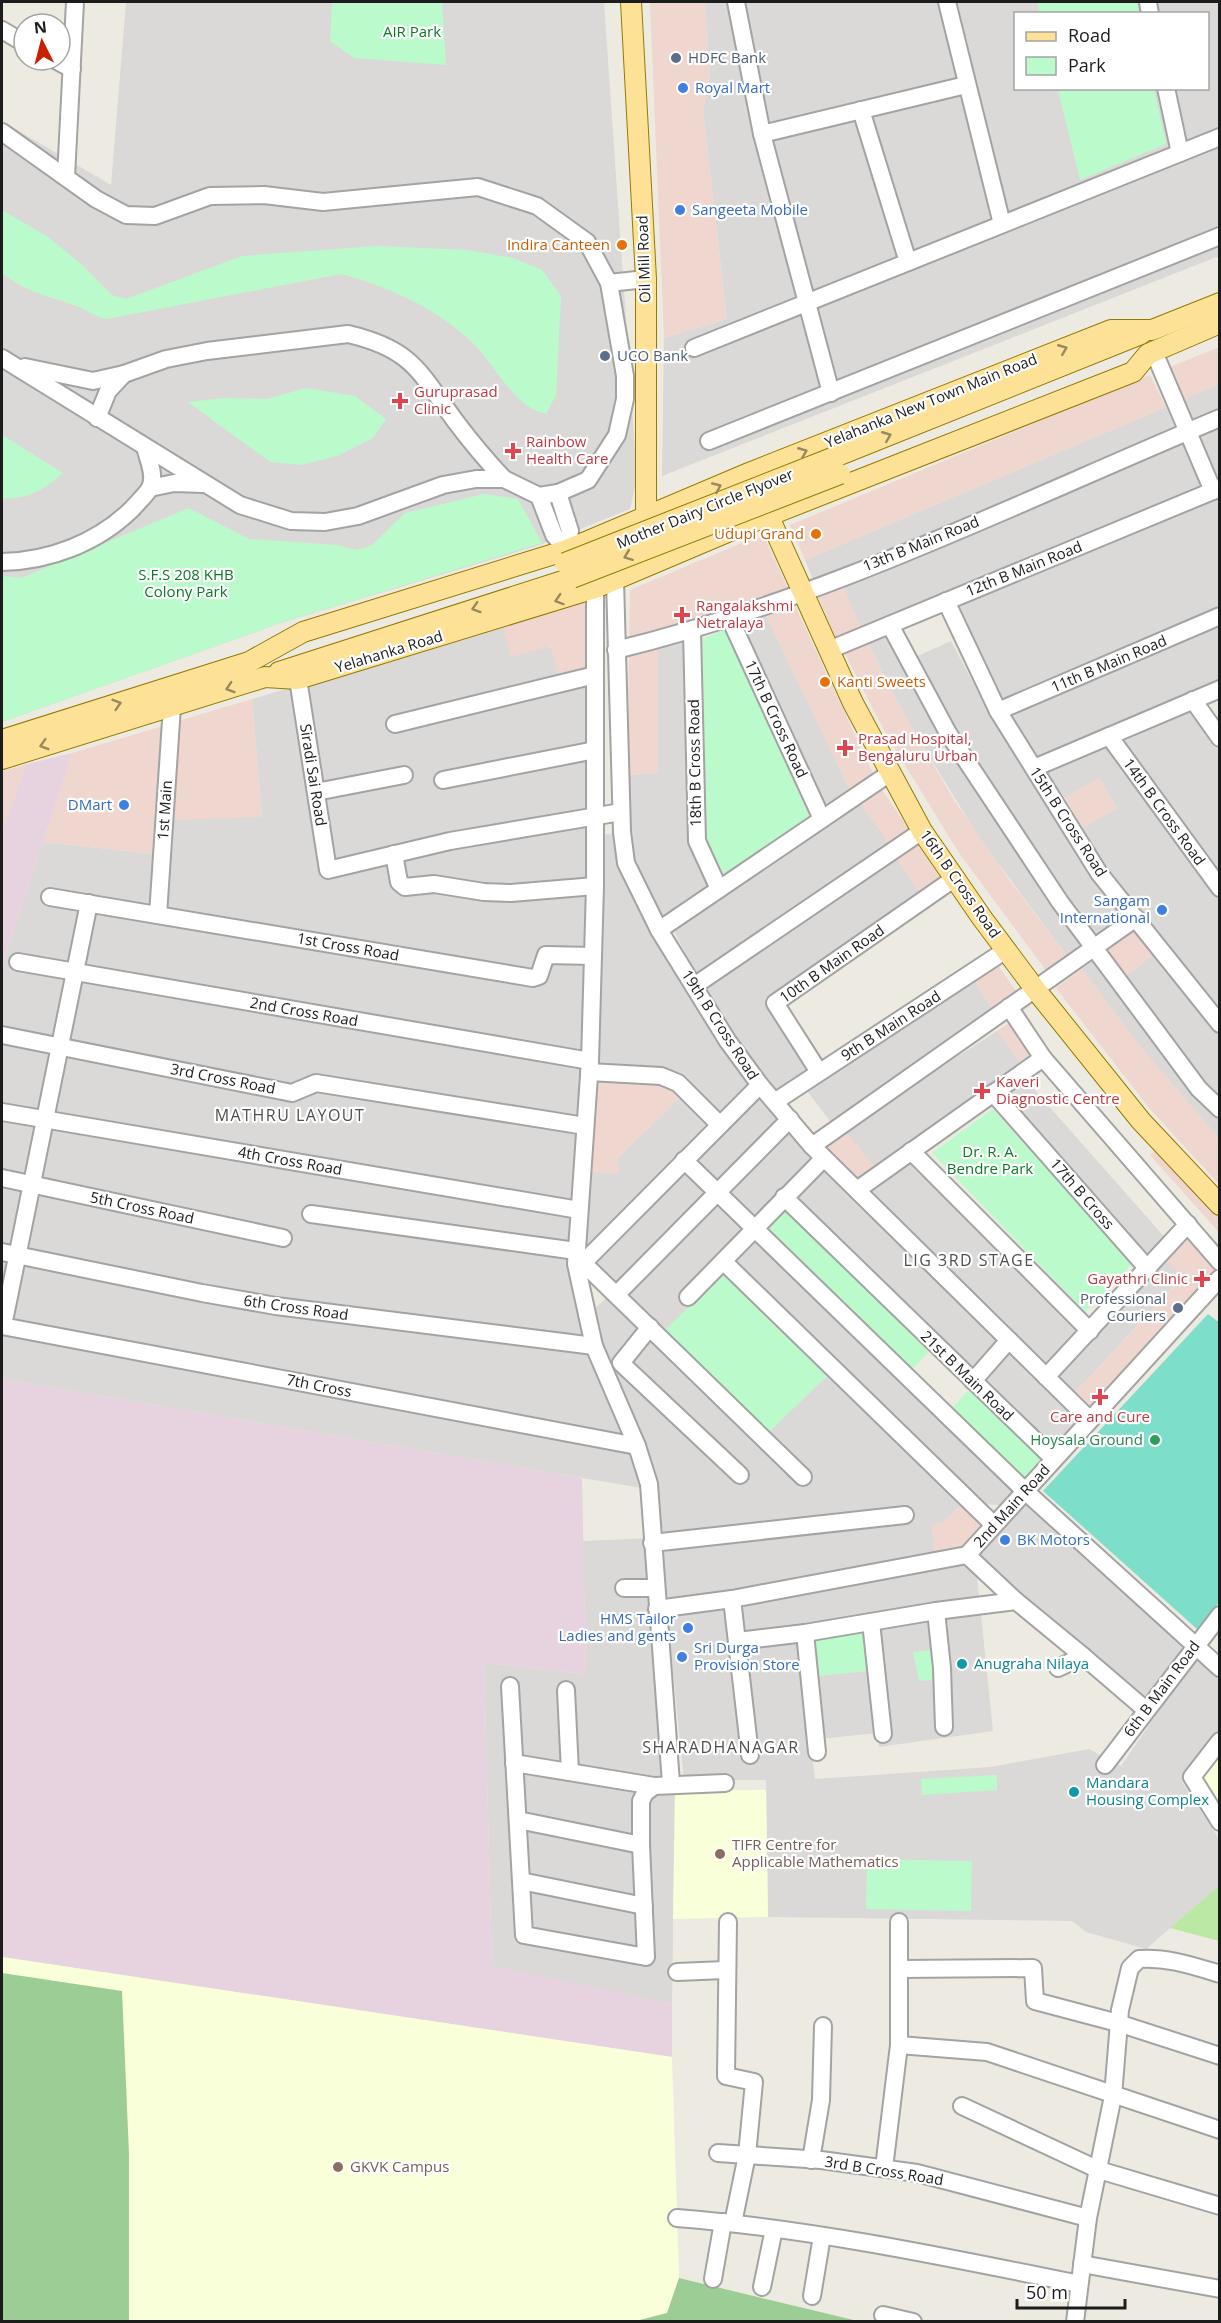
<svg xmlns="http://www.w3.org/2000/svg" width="1221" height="2323" viewBox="0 0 1221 2323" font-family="'Open Sans',sans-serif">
  <rect width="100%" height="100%" fill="#edebe1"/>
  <g fill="#dad9d8" fill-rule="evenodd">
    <polygon points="126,2 604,2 637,478 630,509 543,544 287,621 2,722 2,121 111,185"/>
    <path d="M705 2H1219V256L662 476 664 338 727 319 703 110 710 76ZM1016 14H1208V88H1016Z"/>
    <polygon points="1219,384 1219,413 1192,423 1182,400"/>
    <polygon points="1166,407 1177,433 814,582 805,560"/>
    <polygon points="1219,423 1219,483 1214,485 1192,434"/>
    <polygon points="1184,440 1204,488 861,629 841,582"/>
    <polygon points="1219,497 1219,610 1002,704 953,602"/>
    <polygon points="764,611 851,792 822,810 735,622"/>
    <polygon points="1219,622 1219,684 1037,761 1006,714"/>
    <polygon points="502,624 588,666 587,994 570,1279 593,1355 647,1489 2,1379 2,967 43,842 155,854 166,909 174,820 262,816 252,699"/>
    <polygon points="891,631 1086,941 1067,956 980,839 908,722 867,641"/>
    <polygon points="687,638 688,837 708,886 663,917 634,863 628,775 658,773 658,644"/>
    <polygon points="951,641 995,724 1096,878 1127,917 1093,939 952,732 913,658"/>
    <polygon points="1193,711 1219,748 1219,879 1122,742"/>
    <polygon points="1106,745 1219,898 1219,1014 1106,868 1083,828 1117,808 1099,778 1065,798 1045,773"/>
    <polygon points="859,801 890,845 697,977 673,929"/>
    <polygon points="619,833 691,995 896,858 920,892 766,998 812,1069 767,1099 785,1121 617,1292 581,1255 588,1172 618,1158 682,1095 594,1077 603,959 599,835"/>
    <polygon points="1153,955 1219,1036 1219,1101 1201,1084 1123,978"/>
    <polygon points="1096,959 1219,1113 1219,1138 1143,1050 1082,969"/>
    <polygon points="972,976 996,1015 833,1125 804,1087"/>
    <polygon points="997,1031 1022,1065 875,1168 844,1130"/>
    <polygon points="1024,1078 1169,1242 1148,1265 1000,1093"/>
    <polygon points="790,1126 818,1158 754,1224 721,1194"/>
    <polygon points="907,1156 1086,1331 1047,1372 861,1190"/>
    <polygon points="823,1166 1004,1344 973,1379 790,1198"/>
    <polygon points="719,1199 748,1227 725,1272 665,1331 766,1434 827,1376 964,1503 942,1523 932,1525 936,1559 966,1553 976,1566 993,1731 879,1747 877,1733 810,1740 815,1779 990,1767 1089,1749 1121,1766 1196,1657 1219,1679 1219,1734 1183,1783 1219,1839 1219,1886 1146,1949 1086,1932 1072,1921 768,1917 766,1780 684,1780 654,1483 600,1347 594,1309"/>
    <polygon points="755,1232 1021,1491 1008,1506 974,1503 730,1261"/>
    <polygon points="1164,1259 1183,1276 1071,1397 1050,1377"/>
    <polygon points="1007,1345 1086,1421 1053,1455 974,1381"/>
    <polygon points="1026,1500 1188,1646 1147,1705 975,1557"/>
    <polygon points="651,1538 675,1791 672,2004 492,1966 484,1663 586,1674 583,1541"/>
  </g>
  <g fill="#efd6cf">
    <polygon points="650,2 705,2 710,76 703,110 727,319 664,338"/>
    <polygon points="1219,347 1219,384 1182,400 1170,367"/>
    <polygon points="1150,375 1166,407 805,560 790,525"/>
    <polygon points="763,534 790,593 629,641 630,590"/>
    <polygon points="841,582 861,629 836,639 817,593"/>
    <polygon points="589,598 588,666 558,674 550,646 511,657 502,624"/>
    <polygon points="792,599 874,776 851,792 764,611"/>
    <polygon points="867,641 908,722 954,800 1007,877 1067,956 1047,972 959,853 886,734 844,652"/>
    <polygon points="658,644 658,773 628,775 629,649"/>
    <polygon points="252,699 262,817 174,820 178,721"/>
    <polygon points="163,726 155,854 43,842 72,753"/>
    <polygon points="27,764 2,831 2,771"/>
    <polygon points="1099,778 1117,808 1083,828 1065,798"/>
    <polygon points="880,787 910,831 890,845 859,801"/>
    <polygon points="917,844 941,878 920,892 896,858"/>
    <polygon points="1133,928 1153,955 1123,978 1103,950"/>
    <polygon points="995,961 1020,997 996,1015 972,976"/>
    <polygon points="1082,969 1143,1050 1219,1138 1219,1184 1150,1109 1056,988"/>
    <polygon points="1013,1020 1036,1056 1022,1065 997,1031"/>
    <polygon points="594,1077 660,1079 682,1095 618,1158 619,1174 588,1172"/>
    <polygon points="844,1130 875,1168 856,1181 821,1147"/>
    <polygon points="1158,1148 1219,1212 1219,1237 1217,1230 1150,1155"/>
    <polygon points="1185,1234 1219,1266 1219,1273 1089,1416 1071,1397 1183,1277 1164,1259"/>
    <polygon points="964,1503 991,1526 966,1553 936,1559 932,1525 942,1523"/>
  </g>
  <g fill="#e7d2df">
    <polygon points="72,753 43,842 2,967 2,831 27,764"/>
    <polygon points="2,1379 582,1478 586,1674 484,1663 492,1965 672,2004 672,2057 2,1957"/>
  </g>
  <g fill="#f9ffd8">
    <polygon points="1219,1754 1219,1811 1201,1779"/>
    <polygon points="766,1790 768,1917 673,1919 675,1791"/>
    <polygon points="2,1957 672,2057 679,2278 858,2321 2,2321"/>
  </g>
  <polygon fill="#bbe9a5" points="1219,1886 1219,1941 1170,1928"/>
  <g fill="#9ccd95">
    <polygon points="2,1973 122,1991 129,2154 129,2321 2,2321"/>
    <polygon points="679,2278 858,2321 632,2322 667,2313"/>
  </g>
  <g fill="#bbfacb">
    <polygon points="332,2 442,2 446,65 354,58 330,41"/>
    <polygon points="1037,2 1137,2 1139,13 1040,13"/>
    <polygon points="1058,89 1154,89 1166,144 1080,180"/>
    <path d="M2 210 48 237 80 263 112 295 126 299 242 256 378 246 467 250 513 258 542 270 561 296 556 395 546 414C513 407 495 364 471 341 434 307 389 287 341 274L107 319C93 316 84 308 71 304 42 294 28 293 2 273Z"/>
    <polygon points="306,388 355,396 386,419 373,438 337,456 301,465 270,462 188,402 225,398 267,399"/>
    <path d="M2 435 63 473C44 490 27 500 2 498Z"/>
    <polygon points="484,494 518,499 542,543 286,621 2,722 2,576 21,578 189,508 249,539 337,545 357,550 372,545 405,513"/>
    <polygon points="729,628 810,819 724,874 707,841 702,639"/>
    <polygon points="993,1109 1132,1264 1085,1312 932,1153"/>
    <polygon points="786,1205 932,1349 909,1372 764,1231"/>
    <polygon points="725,1272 827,1376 766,1435 664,1331"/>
    <polygon points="972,1387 1046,1457 1024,1480 950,1410"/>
    <polygon points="865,1628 869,1671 818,1676 814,1638"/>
    <polygon points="936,1649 940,1679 919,1681 913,1652"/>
    <polygon points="997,1775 997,1790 922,1795 921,1779"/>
    <polygon points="867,1859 972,1861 971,1911 866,1909"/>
  </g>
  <polygon fill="#7ddec9" points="1208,1314 1220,1323 1220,1601 1197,1629 1043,1491"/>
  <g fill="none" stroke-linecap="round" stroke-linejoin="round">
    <g stroke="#a3a3a3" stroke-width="20">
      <g id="minor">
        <polyline points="736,2 762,134 831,393"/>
        <polyline points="947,2 1002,224"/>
        <polyline points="1148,2 1150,14"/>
        <polyline points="2,30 24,43"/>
        <polyline points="55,60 72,69"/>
        <polyline points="1166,88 1180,153"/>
        <polyline points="861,110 908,262"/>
        <polyline points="2,132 96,199 126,215 155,216 210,196 264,195 323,202 478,187 537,206 587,242 609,283 625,376 625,399 617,435 588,480 558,493 539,496 504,479 476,479 443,485 358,516 325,522 291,521 240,505 2,358"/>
        <polyline points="762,134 966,85"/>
        <polyline points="66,177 75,2"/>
        <polyline points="609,283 646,279"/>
        <polyline points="694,348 1220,137"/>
        <polyline points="1154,352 1213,491"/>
        <path d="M25 367 93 381 124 374 166 359 207 351 348 334C413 349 420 373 456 422 471 442 487 461 504 479"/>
        <polyline points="97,418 108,391 124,374"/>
        <polyline points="709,441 1220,236"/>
        <polyline points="150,488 174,483 203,484"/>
        <polyline points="558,493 570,531 567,550"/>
        <polyline points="539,496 554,535 574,559"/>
        <path d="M2 562C50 561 97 543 132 509 137 503 146 495 150 488 156 476 148 459 145 447"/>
        <polyline points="589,580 595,588 595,886 590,1061 576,1264 594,1346 637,1446 649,1484 671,1783"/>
        <polyline points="615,580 622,832 626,863 659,930 727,1040 760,1085 812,1146 1090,1420"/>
        <polyline points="946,601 998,711 1099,873 1220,1024"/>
        <polyline points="730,619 822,819"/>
        <polyline points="890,625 948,733 1060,902 1199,1089 1220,1109"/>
        <polyline points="692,631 697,841 719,889"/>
        <path d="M616 650C826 599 1021 501 1220 418"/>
        <polyline points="829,650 1220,488"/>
        <polyline points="298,679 328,870 450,841 621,812"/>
        <polyline points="1193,700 1220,738"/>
        <polyline points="998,711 1220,616"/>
        <polyline points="395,724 595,675"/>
        <polyline points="1109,736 1220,888"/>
        <polyline points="1034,768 1220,689"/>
        <polyline points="443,780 595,750"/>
        <polyline points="316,792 404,775"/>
        <polyline points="394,854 399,882 405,887 434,884 484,892 511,893 595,886"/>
        <polyline points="50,897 533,978 539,976 546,955 593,956"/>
        <polyline points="158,915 172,706"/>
        <polyline points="659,930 890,773"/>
        <polyline points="18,962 590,1061"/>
        <polyline points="694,986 922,831"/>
        <polyline points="1009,1007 1043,1058 1220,1262"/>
        <polyline points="2,1035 292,1093 316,1083 585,1126"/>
        <polyline points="589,1072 661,1076 678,1083 720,1125"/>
        <polyline points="819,1072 775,1003 955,878"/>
        <polyline points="993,1093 1148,1269"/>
        <polyline points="776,1101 1006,950"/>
        <polyline points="2,1112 579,1210"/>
        <polyline points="812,1146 1136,918"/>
        <polyline points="911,1151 1090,1331"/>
        <polyline points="684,1160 1025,1491 1220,1668"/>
        <polyline points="2,1178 283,1238"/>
        <polyline points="857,1190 1043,1058"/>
        <polyline points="784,1197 1054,1459"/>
        <polyline points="311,1214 576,1251"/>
        <polyline points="2,1252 202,1293 276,1306 594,1346"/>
        <polyline points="576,1256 803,1477"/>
        <polyline points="584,1262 760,1085"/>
        <polyline points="724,1262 994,1525"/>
        <polyline points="617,1294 790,1119"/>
        <polyline points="688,1297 824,1158"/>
        <polyline points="2,1326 637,1446"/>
        <polyline points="3,1326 89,903"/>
        <polyline points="650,1327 621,1363 740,1475"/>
        <polyline points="1046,1377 1188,1224"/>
        <polyline points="973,1381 1009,1340"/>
        <polyline points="652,1543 905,1515"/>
        <polyline points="967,1555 1016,1601 1083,1656 1058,1668"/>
        <polyline points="624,1588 656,1588"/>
        <polyline points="732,1599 750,1755"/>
        <polyline points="657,1609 732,1599 967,1555 1220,1278"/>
        <polyline points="936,1611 1016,1601"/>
        <polyline points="871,1622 883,1734"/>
        <polyline points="805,1633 817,1752"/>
        <polyline points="738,1641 805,1633 936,1611 942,1668 944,1727"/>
        <polyline points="1083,1656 1146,1710"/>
        <polyline points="510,1686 524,1935 646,1957 641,1845 641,1801 645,1793 654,1786 725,1783"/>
        <polyline points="566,1690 570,1772"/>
        <polyline points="1220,1741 1192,1777 1220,1822"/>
        <polyline points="514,1763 654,1786"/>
        <polyline points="1105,1765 1220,1615"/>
        <polyline points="518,1820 641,1845"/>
        <polyline points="521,1881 644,1906"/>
        <polyline points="728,1922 726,2076 754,2082 747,2155 733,2223"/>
        <polyline points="899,1969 1033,1968 1035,2001 1118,2023 1220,2056"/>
        <polyline points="677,1972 725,1970"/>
        <polyline points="899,2045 987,2052 1220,2130"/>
        <polyline points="962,2106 1099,2170 1220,2206"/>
        <polyline points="718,2153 821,2160 917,2173 1088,2218"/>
        <polyline points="811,2160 821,2100 823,2026"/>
        <polyline points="884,2168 899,2045 899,1922"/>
        <path d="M677 2218C813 2229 946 2257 1079 2284"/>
        <polyline points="1082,2264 1220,2289"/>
        <polyline points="713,2279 723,2222"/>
        <polyline points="762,2287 774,2229"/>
        <polyline points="812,2296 822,2236"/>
        <polyline points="883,2315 913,2322"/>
        <path d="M1075 2322 1088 2218 1113 2096 1120 2010 1130 1968 1139 1959C1168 1957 1193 1966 1220 1974"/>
      </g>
    </g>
    <g stroke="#937b00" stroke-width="22">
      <g id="major">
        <polyline points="631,2 646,279 646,517 649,526"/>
        <polyline points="832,458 1141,334"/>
        <polyline points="764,506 853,703 922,831 982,918 1035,989 1141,1121 1220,1205"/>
        <polyline points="279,672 572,578"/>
        <polyline points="2,740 249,662 303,632 567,550 749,473 1111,330 1152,330 1220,303"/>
        <polyline points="2,759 265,677 298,679 595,588 732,530 1133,372 1148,354 1220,323"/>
      </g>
    </g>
    <use href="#minor" stroke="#fff" stroke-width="16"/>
    <use href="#major" stroke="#fde196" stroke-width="20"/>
    <g stroke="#937b00" stroke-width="22" stroke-linecap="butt">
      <g id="major-bridge">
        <polyline points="565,563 832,458"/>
        <polyline points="572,578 840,474"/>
      </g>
    </g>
    <use href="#major-bridge" stroke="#fde196" stroke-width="20"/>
  </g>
  <defs><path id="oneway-chevron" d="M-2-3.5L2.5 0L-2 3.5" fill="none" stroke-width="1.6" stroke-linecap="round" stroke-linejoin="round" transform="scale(1.5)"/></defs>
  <g stroke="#98885f">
    <use href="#oneway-chevron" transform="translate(1063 349) rotate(-22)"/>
    <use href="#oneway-chevron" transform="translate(887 436) rotate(-22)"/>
    <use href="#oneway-chevron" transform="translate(803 452) rotate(-22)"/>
    <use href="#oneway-chevron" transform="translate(717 487) rotate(-24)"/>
    <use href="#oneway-chevron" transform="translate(628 556) rotate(159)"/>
    <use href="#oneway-chevron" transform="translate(559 600) rotate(162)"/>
    <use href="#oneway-chevron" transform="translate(476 608) rotate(162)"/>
    <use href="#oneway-chevron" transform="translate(230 688) rotate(162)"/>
    <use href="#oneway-chevron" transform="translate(117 704) rotate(-17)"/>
    <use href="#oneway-chevron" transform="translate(44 745) rotate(163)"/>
  </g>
  <g fill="#5c6f8a" stroke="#fff" stroke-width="2">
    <circle cx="676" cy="58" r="6"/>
    <circle cx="605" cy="356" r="6"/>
    <circle cx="1178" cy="1308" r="6"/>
  </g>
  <g fill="#3f7fe0" stroke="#fff" stroke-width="2">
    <circle cx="683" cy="88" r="6"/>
    <circle cx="680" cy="210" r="6"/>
    <circle cx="124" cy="805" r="6"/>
    <circle cx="1162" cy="910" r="6"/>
    <circle cx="1005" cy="1540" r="6"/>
    <circle cx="688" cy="1628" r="6"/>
    <circle cx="682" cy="1657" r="6"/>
  </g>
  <g fill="#e8710a" stroke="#fff" stroke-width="2">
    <circle cx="622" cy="245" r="6"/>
    <circle cx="816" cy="534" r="6"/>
    <circle cx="825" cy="682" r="6"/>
  </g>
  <g fill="#e0444e" stroke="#fff" stroke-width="2">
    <path d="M397 392h6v6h6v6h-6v6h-6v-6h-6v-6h6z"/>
    <path d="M510 442h6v6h6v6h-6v6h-6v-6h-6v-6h6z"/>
    <path d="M679 606h6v6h6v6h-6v6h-6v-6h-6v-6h6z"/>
    <path d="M842 739h6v6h6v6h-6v6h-6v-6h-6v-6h6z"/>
    <path d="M979 1082h6v6h6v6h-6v6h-6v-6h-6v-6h6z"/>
    <path d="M1199 1270h6v6h6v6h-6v6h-6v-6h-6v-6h6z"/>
    <path d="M1097 1388h6v6h6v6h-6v6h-6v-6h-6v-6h6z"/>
  </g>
  <circle fill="#2e9e5b" stroke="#fff" stroke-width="2" cx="1155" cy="1440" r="6"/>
  <g fill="#0f9aa8" stroke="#fff" stroke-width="2">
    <circle cx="962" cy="1664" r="6"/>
    <circle cx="1074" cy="1792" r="6"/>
  </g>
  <g fill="#8d6e63" stroke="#fff" stroke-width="2">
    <circle cx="720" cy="1854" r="6"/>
    <circle cx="338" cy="2167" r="6"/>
  </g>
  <g text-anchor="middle" stroke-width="4.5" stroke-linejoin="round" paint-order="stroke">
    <g font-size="15" fill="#0a7926" stroke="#fff">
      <text x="412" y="37">AIR Park</text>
      <text x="186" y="580">S.F.S 208 KHB<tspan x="186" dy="17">Colony Park</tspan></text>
      <text x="990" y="1157">Dr. R. A.<tspan x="990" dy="17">Bendre Park</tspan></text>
    </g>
    <g font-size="15" fill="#4e5e75" stroke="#fff" text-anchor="start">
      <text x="688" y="63">HDFC Bank</text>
      <text x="617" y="361">UCO Bank</text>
      <text x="1166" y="1304" text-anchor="end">Professional<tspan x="1166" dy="17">Couriers</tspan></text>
    </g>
    <g font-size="15" fill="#366cbe" stroke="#fff" text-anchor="start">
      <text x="695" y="93">Royal Mart</text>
      <text x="692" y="215">Sangeeta Mobile</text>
      <text x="112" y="810" text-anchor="end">DMart</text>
      <text x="1150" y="906" text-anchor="end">Sangam<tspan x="1150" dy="17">International</tspan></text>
      <text x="1017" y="1545">BK Motors</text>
      <text x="676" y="1624" text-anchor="end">HMS Tailor<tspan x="676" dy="17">Ladies and gents</tspan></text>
      <text x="694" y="1653">Sri Durga<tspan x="694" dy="17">Provision Store</tspan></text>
    </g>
    <g font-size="15" fill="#c56008" stroke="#fff" text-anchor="end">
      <text x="610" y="250">Indira Canteen</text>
      <text x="804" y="539">Udupi Grand</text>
      <text x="837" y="687" text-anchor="start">Kanti Sweets</text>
    </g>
    <g font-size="15" fill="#1c1c1c" stroke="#fff">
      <text transform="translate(644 259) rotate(-92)" y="5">Oil Mill Road</text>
      <text transform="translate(931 401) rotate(-22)" y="5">Yelahanka New Town Main Road</text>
      <text transform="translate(705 509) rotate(-22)" y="5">Mother Dairy Circle Flyover</text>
      <text transform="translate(921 544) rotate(-22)" y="5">13th B Main Road</text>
      <text transform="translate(1024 569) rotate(-22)" y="5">12th B Main Road</text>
      <text transform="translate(389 652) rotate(-17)" y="5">Yelahanka Road</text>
      <text transform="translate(1109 664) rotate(-23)" y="5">11th B Main Road</text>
      <text transform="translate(776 719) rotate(65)" y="5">17th B Cross Road</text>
      <text transform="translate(695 763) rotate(-91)" y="5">18th B Cross Road</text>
      <text transform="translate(313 775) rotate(81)" y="5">Siradi Sai Road</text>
      <text transform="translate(165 810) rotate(-86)" y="5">1st Main</text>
      <text transform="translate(1164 812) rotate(54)" y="5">14th B Cross Road</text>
      <text transform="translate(1068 822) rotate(57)" y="5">15th B Cross Road</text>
      <text transform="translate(960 884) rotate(55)" y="5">16th B Cross Road</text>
      <text transform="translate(348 947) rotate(10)" y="5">1st Cross Road</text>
      <text transform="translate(832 964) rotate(-35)" y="5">10th B Main Road</text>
      <text transform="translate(304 1012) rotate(10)" y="5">2nd Cross Road</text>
      <text transform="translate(720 1025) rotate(57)" y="5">19th B Cross Road</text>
      <text transform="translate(891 1026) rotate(-33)" y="5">9th B Main Road</text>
      <text transform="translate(223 1079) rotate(11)" y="5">3rd Cross Road</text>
      <text transform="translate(290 1161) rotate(10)" y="5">4th Cross Road</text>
      <text transform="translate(1082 1194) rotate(49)" y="5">17th B Cross</text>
      <text transform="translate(142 1208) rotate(12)" y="5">5th Cross Road</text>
      <text transform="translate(296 1308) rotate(8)" y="5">6th Cross Road</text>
      <text transform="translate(967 1376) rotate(44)" y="5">21st B Main Road</text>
      <text transform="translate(319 1386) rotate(11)" y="5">7th Cross</text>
      <text transform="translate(1012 1506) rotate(-48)" y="5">2nd Main Road</text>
      <text transform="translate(1162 1689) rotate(-53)" y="5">6th B Main Road</text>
      <text transform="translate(884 2171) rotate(9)" y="5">3rd B Cross Road</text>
    </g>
    <g font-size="15" fill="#be3a42" stroke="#fff" text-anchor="start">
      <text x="414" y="397">Guruprasad<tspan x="414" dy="17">Clinic</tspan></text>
      <text x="526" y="447">Rainbow<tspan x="526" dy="17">Health Care</tspan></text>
      <text x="696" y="611">Rangalakshmi<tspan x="696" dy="17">Netralaya</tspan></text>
      <text x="858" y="744">Prasad Hospital,<tspan x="858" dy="17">Bengaluru Urban</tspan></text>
      <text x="996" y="1087">Kaveri<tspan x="996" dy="17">Diagnostic Centre</tspan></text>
      <text x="1188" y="1284" text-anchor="end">Gayathri Clinic</text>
      <text x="1100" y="1422" text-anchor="middle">Care and Cure</text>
    </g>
    <g font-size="15" fill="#27864d" stroke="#fff" text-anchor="end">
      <text x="1143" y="1445">Hoysala Ground</text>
    </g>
    <g font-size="15" fill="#0d838f" stroke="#fff" text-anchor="start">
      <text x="974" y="1669">Anugraha Nilaya</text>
      <text x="1086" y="1788">Mandara<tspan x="1086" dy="17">Housing Complex</tspan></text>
    </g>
    <g font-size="15" fill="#785e54" stroke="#fff" text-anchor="start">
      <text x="732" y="1850">TIFR Centre for<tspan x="732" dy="17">Applicable Mathematics</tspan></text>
      <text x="350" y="2172">GKVK Campus</text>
    </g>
    <g font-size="16" letter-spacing="1.5" fill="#4f4f4f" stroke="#fff">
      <text x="290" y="1121">MATHRU LAYOUT</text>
      <text x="969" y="1266">LIG 3RD STAGE</text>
      <text x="721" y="1753">SHARADHANAGAR</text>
    </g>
  </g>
  <rect width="1221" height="2323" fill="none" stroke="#1c1c1c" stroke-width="6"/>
  <rect x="1014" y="12" width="195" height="78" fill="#ffffff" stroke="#a4a4a4" stroke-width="1.5"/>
  <rect x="1026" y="32" width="30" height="9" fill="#fde196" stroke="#a4a4a4" stroke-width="1.5"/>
  <text x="1068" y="42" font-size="18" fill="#1c1c1c">Road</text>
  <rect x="1026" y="57" width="30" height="18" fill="#bbfacb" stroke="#a4a4a4" stroke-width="1.5"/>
  <text x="1068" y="72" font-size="18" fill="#1c1c1c">Park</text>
  <g transform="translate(42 42) rotate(354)"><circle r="28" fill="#ffffff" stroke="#a4a4a4" stroke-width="1.5"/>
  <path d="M0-4.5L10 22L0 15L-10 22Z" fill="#c72100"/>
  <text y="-9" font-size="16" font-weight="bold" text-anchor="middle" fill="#1c1c1c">N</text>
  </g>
  <path d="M1017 2299v9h108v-9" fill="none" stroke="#1c1c1c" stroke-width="3"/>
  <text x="1026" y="2299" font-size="18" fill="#1c1c1c" stroke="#ffffff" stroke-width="4.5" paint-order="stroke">50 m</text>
</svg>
